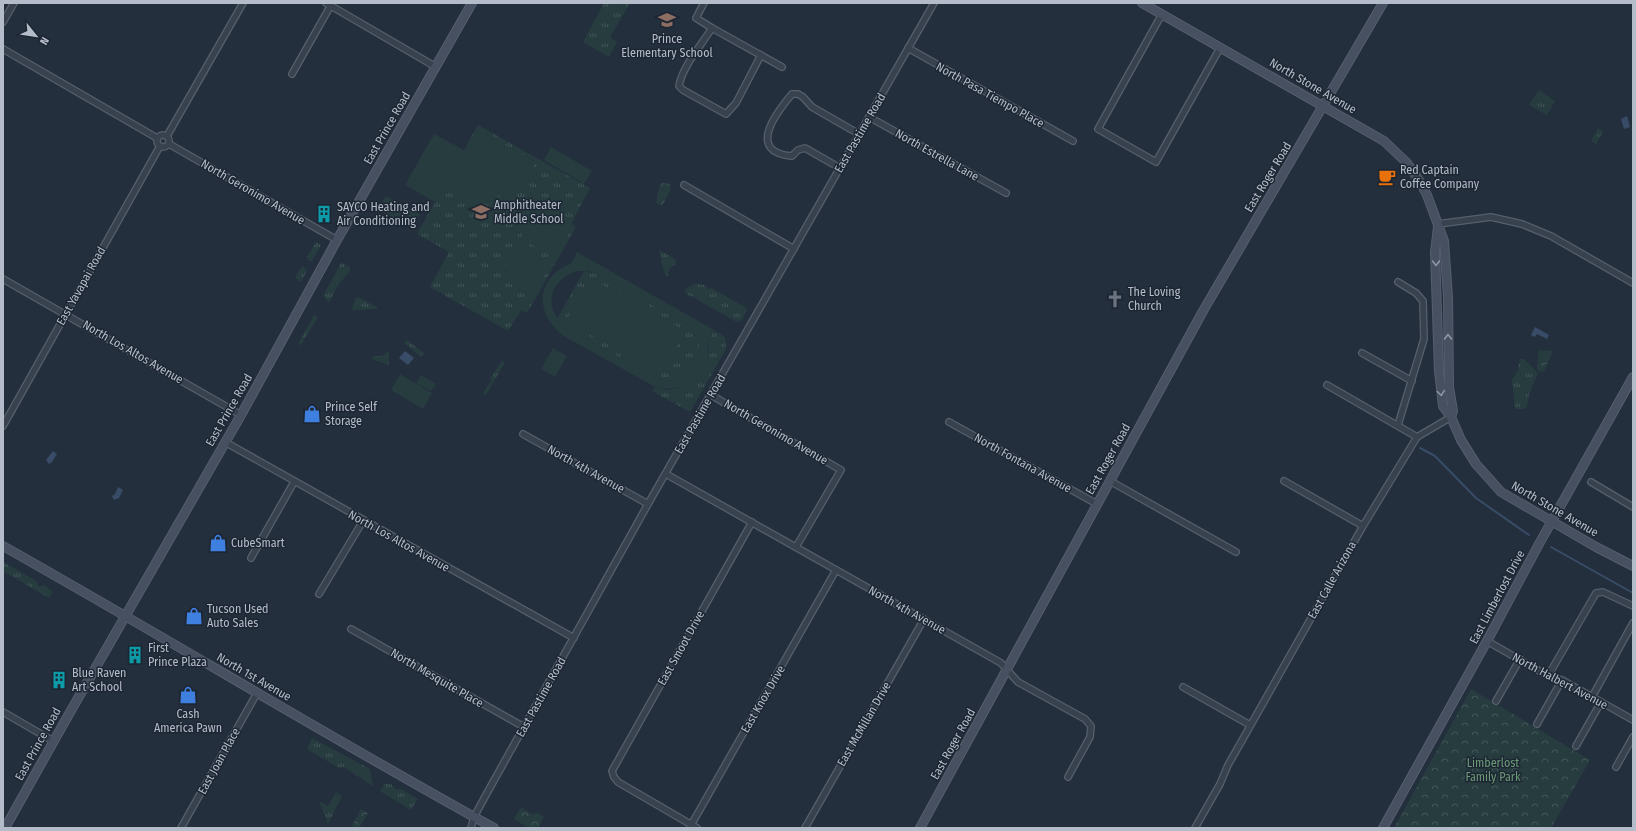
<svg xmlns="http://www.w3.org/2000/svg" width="1636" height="831" viewBox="0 0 1636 831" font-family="'Fira Sans Condensed',sans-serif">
  <defs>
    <pattern id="grass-tufts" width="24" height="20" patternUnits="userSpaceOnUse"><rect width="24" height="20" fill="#263c3f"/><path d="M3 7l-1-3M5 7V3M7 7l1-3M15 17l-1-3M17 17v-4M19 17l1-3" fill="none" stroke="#435659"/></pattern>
    <pattern id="forest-crowns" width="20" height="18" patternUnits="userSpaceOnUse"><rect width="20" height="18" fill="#263c3f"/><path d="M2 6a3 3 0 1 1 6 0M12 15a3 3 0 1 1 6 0" fill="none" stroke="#435659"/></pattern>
  </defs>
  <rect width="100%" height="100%" fill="#242f3e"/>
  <g fill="url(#grass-tufts)">
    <polygon points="604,3 630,3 610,37 617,42 609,57 583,42"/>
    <polygon points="1539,90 1555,101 1547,115 1529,105"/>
    <polygon points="478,125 590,188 571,224 576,227 527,313 521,310 508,331 430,287 449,252 417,234"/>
    <polygon points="1598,128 1603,131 1596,144 1591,141"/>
    <polygon points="316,242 321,245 312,261 309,261 307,257"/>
    <path d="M659 250 675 259 676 264 670 268 667 277C661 267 662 260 659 250Z"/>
    <polygon points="341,263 350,267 350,271 338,285 329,303 323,296"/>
    <polygon points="301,267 304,267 307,271 301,282 295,278"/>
    <path d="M584 271 598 274 689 326C713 353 693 387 658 379L566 328 557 319Z"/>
    <polygon points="695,284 706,285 707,289 711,288 745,307 747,310 742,320 737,322 703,303 699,300 686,294 685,289"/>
    <polygon points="358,297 377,307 377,309 354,310 352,309 356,298"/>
    <polygon points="314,315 318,317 301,345 298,344"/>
    <polygon points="714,330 725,337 726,349 690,412 652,391 655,387 667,390 679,388 709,352 708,341"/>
    <polygon points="407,340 424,353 421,357 404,343"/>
    <polygon points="389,351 389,365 372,359 372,357 381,356"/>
    <polygon points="1520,359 1524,359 1538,373 1529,394 1527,407 1524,409 1515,409 1512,380 1518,370"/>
    <polygon points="502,361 505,362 486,395 483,393 492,380 490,378"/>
    <polygon points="3,562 36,581 39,587 44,585 53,592 49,598 3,571"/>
    <polygon points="312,738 370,769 373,786 344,767 342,767 341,769 307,749"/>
    <polygon points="384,784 391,784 396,789 401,789 418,799 411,810 380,791"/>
    <polygon points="336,792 342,796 328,824 319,801 328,806"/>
  </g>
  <g fill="url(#forest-crowns)">
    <polygon points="660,183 671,184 670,191 662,206 656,203"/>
    <polygon points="1539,350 1553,351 1544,371 1540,372 1537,369"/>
    <polygon points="1471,689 1590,760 1551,828 1394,828"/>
    <polygon points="521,807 532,814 537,813 544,817 538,828 529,828 514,819"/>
    <polygon points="361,809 368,813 359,828 352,826"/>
  </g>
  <g fill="#263c3f" fill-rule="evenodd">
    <polygon points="482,132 536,162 529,172 511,190 496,197 473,198 445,184 435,202 405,185 434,134 464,150 462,155 475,133"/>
    <polygon points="551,147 592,171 584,184 544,160"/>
    <polygon points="386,196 420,214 412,228 378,209"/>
    <path d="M560 210 566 216 572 228 556 256H551L524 240 520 231C530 212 540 211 560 210Z"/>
    <path d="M516 243 550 261V266L533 294 520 290 508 282C504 264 506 259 516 243Z"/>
    <path d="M577 252 714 330C712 333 709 338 708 341 707 348 709 355 706 363 698 386 676 392 655 387L562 335C544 320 534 296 553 275 558 269 567 266 571 263 574 260 575 255 577 252ZM577 271H588L598 274 689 326C713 353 693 387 658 379L566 328C543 308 548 281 577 271Z"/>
    <polygon points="590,278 685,331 661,374 566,321"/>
    <polygon points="553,348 567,356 555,377 541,369"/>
    <polygon points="400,374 432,393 423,409 391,390"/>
    <polygon points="421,375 436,384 431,391 416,383"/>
  </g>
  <g fill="#394c67">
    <polygon points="1627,116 1630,127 1624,129 1621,119"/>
    <polygon points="1535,327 1549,335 1547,339 1537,334 1535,337 1531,335"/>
    <polygon points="405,351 414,358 408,365 399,358"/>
    <polygon points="53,451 57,454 52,462 49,464 46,460"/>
    <polygon points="118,487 123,490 119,498 114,500 112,496 115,494"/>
  </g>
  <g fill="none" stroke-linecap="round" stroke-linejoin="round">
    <g stroke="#394c67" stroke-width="2">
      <polyline points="1420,448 1435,456 1476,498 1529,535"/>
      <polyline points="1551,547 1633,593"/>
    </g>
    <g stroke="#565f6c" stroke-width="8">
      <g id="street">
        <polyline points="326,3 436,67"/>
        <path d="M704 3 696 18 712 28C702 44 682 67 679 86L683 90 726 114 736 103 761 55"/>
        <polyline points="1162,14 1098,129 1156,162 1220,48"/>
        <polyline points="3,22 14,3"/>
        <polyline points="712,28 782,67"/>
        <polyline points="908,48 1073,141"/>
        <polyline points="3,49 157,138"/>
        <polyline points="292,74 331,5"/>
        <polyline points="869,117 1006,193"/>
        <circle cx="163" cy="141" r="6"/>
        <polyline points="167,136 243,3"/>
        <polyline points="169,144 337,240"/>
        <path d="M840 168 805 148 798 150 792 156C746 152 776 113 792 94H798L803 97 812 107 859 134"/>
        <polyline points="684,185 794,249"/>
        <polyline points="1438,224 1491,217 1522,224 1551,236 1633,283"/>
        <polyline points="3,279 241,415"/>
        <polyline points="1398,282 1416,293 1423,301 1424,339 1398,425"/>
        <polyline points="1362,353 1412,381"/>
        <polyline points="1327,385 1417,437"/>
        <polyline points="711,395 841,470 796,547"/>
        <polyline points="949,422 1097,504"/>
        <polyline points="3,426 160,146"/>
        <polyline points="523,434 648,504"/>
        <polyline points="1417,437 1451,417"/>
        <polyline points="225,442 574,638"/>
        <polyline points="666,474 1001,663 1018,682 1085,719 1091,726 1090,737 1068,777"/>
        <polyline points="1110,481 1236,552"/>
        <polyline points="1284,481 1363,526"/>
        <polyline points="1591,482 1633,507"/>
        <polyline points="251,558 294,482"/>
        <polyline points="319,594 363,521"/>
        <polyline points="351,629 524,727"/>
        <polyline points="1487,641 1548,676 1562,680 1633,720"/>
        <polyline points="1548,676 1596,593 1603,592 1633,606"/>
        <polyline points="1183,687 1250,725"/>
        <polyline points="1592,697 1633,623"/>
        <polyline points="1496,701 1520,659"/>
        <polyline points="3,712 53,741"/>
        <polyline points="1537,724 1562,680"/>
        <polyline points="1576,746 1601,702"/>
        <polyline points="1616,767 1633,737"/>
        <polyline points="690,827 836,570"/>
        <polyline points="181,828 257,693"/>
        <polyline points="471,828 474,817 487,793 648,504 934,3"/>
        <polyline points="697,828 618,782 614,777 612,771 752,522"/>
        <polyline points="805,828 924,619"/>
        <polyline points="1195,828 1220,784 1228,765 1240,744 1363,526 1417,437"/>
      </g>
    </g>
    <g stroke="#565f6c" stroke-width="10">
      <g id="secondary">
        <polyline points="1142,3 1384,141 1407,163 1420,182 1427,195 1444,241 1448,297 1449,387 1453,411 1451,417"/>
        <polyline points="1438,227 1435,252 1439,371 1443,406 1451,417 1461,440 1476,464 1501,492 1596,547 1633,566"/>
        <path d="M3 546C168 639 329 737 494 828"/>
        <polyline points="5,828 69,714 241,415 337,240 472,3"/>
        <polyline points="920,828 1203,311 1383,3"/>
        <polyline points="1383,828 1487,641 1539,544 1633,377"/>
      </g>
    </g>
    <use href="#street" stroke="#38414e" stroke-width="5.5"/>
    <use href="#secondary" stroke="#465061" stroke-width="8"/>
  </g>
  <defs><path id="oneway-chevron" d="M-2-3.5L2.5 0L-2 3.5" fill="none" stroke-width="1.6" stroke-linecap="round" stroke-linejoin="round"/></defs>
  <g stroke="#8e96a5">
    <use href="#oneway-chevron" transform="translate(1436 263) rotate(89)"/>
    <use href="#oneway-chevron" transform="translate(1448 337) rotate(-91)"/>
    <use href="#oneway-chevron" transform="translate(1441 393) rotate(82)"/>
  </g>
  <defs>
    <g id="school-bare" transform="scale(1.38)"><path d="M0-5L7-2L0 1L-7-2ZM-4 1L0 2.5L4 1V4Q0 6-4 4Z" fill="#8d6e63" stroke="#1d2633" stroke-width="2.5" paint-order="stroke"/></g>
    <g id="cafe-bare" transform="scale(1.38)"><path d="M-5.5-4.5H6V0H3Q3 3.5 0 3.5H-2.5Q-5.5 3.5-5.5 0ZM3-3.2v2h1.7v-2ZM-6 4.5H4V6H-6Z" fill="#e8710a" stroke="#1d2633" stroke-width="2.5" paint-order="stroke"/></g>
    <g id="building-bare" transform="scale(1.38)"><path d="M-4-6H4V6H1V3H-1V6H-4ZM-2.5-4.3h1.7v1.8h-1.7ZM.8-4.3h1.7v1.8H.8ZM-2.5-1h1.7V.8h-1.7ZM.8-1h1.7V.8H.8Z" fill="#0f9aa8" stroke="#1d2633" stroke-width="2.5" paint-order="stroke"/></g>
    <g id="church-bare" transform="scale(1.38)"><path d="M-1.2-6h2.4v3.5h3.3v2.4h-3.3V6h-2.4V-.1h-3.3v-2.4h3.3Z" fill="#6b7280" stroke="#1d2633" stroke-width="2.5" paint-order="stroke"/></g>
    <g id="shop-bare" transform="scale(1.38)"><path d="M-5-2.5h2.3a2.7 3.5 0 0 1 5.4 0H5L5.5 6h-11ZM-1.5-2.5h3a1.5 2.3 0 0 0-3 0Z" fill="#3f7fe0" stroke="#1d2633" stroke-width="2.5" paint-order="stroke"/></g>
  </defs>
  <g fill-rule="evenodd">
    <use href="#school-bare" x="667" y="20"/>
    <use href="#cafe-bare" x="1387" y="177"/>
    <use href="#school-bare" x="481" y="212"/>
    <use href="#building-bare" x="324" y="214"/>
    <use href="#church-bare" x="1115" y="299"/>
    <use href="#shop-bare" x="312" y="414"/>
    <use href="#shop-bare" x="218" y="543"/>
    <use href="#shop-bare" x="194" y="616"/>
    <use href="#building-bare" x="135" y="655"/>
    <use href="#building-bare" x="59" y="680"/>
    <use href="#shop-bare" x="188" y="695"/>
  </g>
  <g text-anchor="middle" stroke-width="3" stroke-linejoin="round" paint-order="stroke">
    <g font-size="12" fill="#b4bcc9" stroke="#1d2633" text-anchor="start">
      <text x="667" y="43" text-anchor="middle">Prince<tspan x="667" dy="14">Elementary School</tspan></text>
      <text x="1400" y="174">Red Captain<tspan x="1400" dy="14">Coffee Company</tspan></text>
      <text x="494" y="209">Amphitheater<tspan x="494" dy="14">Middle School</tspan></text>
      <text x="337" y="211">SAYCO Heating and<tspan x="337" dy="14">Air Conditioning</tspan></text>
      <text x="1128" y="296">The Loving<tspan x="1128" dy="14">Church</tspan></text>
      <text x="325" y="411">Prince Self<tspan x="325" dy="14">Storage</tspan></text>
      <text x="231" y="547">CubeSmart</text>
      <text x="207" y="613">Tucson Used<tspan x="207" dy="14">Auto Sales</tspan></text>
      <text x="148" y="652">First<tspan x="148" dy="14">Prince Plaza</tspan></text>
      <text x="72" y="677">Blue Raven<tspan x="72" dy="14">Art School</tspan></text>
      <text x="188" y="718" text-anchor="middle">Cash<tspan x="188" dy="14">America Pawn</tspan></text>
    </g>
    <g font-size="12" fill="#b4bcc9" stroke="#1d2633">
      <text transform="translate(1313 86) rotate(30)" y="4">North Stone Avenue</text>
      <text transform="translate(990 95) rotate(29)" y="4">North Pasa Tiempo Place</text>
      <text transform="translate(387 128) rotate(-60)" y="4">East Prince Road</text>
      <text transform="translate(860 133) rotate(-60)" y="4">East Pastime Road</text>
      <text transform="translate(937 155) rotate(29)" y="4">North Estrella Lane</text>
      <text transform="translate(1268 177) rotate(-59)" y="4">East Roger Road</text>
      <text transform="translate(253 192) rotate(30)" y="4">North Geronimo Avenue</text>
      <text transform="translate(81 286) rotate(-61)" y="4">East Yavapai Road</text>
      <text transform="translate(133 352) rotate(30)" y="4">North Los Altos Avenue</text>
      <text transform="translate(229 410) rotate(-60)" y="4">East Prince Road</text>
      <text transform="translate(700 414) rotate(-60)" y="4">East Pastime Road</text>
      <text transform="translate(776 432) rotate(30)" y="4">North Geronimo Avenue</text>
      <text transform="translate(1108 459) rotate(-61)" y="4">East Roger Road</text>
      <text transform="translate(1023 463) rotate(29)" y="4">North Fontana Avenue</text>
      <text transform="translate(586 469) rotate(29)" y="4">North 4th Avenue</text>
      <text transform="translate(1555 509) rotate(30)" y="4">North Stone Avenue</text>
      <text transform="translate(399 541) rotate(29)" y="4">North Los Altos Avenue</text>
      <text transform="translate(1332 580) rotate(-61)" y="4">East Calle Arizona</text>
      <text transform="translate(1497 597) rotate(-62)" y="4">East Limberlost Drive</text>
      <text transform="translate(907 610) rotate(29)" y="4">North 4th Avenue</text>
      <text transform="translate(681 648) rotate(-61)" y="4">East Smoot Drive</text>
      <text transform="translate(254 677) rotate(30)" y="4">North 1st Avenue</text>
      <text transform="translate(437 678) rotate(30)" y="4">North Mesquite Place</text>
      <text transform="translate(1560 681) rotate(28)" y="4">North Halbert Avenue</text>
      <text transform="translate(541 697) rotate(-61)" y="4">East Pastime Road</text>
      <text transform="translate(763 699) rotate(-60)" y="4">East Knox Drive</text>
      <text transform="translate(864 724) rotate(-60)" y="4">East McMillan Drive</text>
      <text transform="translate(38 744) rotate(-61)" y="4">East Prince Road</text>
      <text transform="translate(953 744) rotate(-61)" y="4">East Roger Road</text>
      <text transform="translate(219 761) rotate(-61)" y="4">East Joan Place</text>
    </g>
    <g font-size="12" fill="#6b9a76" stroke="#1d2633">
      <text x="1493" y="767">Limberlost<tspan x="1493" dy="14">Family Park</tspan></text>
    </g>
  </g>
  <rect width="1636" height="831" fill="none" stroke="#b4bcc9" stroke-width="8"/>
  <g transform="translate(36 36) rotate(120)" stroke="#1d2633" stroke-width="3" paint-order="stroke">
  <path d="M0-3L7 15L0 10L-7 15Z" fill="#b4bcc9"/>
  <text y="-6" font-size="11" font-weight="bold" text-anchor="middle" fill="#b4bcc9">N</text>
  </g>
</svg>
